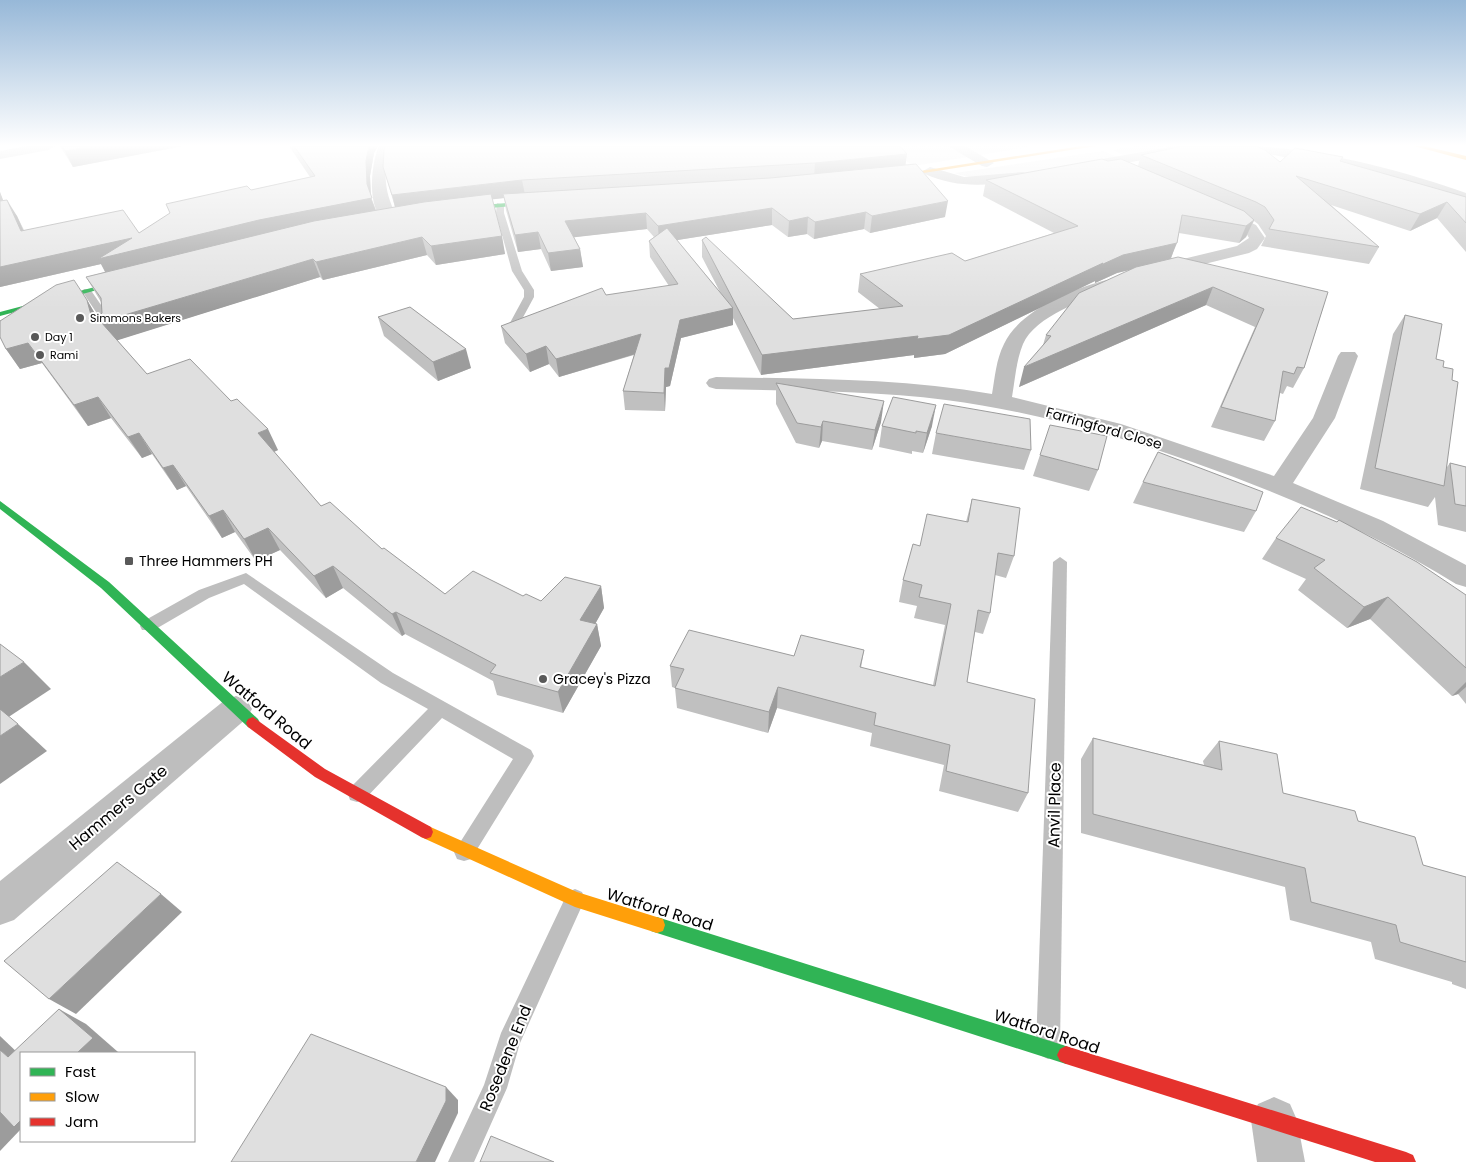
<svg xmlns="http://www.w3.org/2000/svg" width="1466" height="1162" viewBox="0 0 1466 1162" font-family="Poppins,sans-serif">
  <rect width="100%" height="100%" fill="#fff"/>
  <g fill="#ececec">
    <polygon points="887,146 1034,146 913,166"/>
    <polygon points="1135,146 1182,146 1125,156 1113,150"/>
    <path d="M1103 151 1117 157C1083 163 982 186 955 173Z"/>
  </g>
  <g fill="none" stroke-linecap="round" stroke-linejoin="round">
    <g fill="#bebebe" fill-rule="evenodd">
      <polygon points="497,203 504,205 504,213 522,271 534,290 534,297 514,334 509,337 504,334 524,297 524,290 512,271 496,213"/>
      <polygon points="84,289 90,289 110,318 112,333 104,333 100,318 82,291"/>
      <polygon points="1060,557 1067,562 1060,1047 1056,1055 1048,1059 1040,1055 1036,1047 1053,562"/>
      <polygon points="246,573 393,673 531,750 534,756 531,762 471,859 464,861 457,859 454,852 513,759 442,718 364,800 357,802 350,800 348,794 350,788 428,709 381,683 244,584 209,598 154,630 142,630 140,626 142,622 199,590"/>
      <polygon points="575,889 582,892 585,899 520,1043 507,1088 474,1162 448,1162 484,1085 501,1033 568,892"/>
    </g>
    <g fill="#bebebe" fill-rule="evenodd">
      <polygon points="26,146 55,146 49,150 0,159 0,151"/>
      <path d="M379 146H392C381 170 385 196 398 218L390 223C365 216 371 163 379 146Z"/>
      <polygon points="948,146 965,146 994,163 987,167 982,166"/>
      <polygon points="1176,146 1206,146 1200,150 1085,170 1078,166 1085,162"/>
      <path d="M1243 146C1310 146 1402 170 1466 193V202L1385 177 1249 150Z"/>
      <path d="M930 167 964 177 1023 172 1030 176C1026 181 1018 181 1012 182 980 186 954 187 925 174L923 171Z"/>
      <polygon points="1216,207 1256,225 1265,238 1257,249 1249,253 1160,275 1154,274 1152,270 1154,266 1237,246 1249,238 1245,231 1238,226 1211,214 1209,211 1211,208"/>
      <path d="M1107 280 1113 281 1116 285 1113 289C1086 299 1035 316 1023 344 1016 361 1015 380 1012 397L1121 424 1274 476 1313 418 1338 356 1341 352H1355L1358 356 1335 418 1293 483 1383 521 1466 565V587L1456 584C1374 533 1286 495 1195 463 1113 434 1031 411 946 400 870 390 792 391 716 389L709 387 706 383 709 379 716 377C808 379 901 378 992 394 995 377 996 360 1004 344 1019 311 1073 288 1107 280Z"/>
      <polygon points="236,696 247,700 252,709 247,718 14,920 0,925 0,881 225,700"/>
      <polygon points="1274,1097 1290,1104 1297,1120 1305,1162 1257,1162 1251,1120 1258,1104"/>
    </g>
    <g fill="#30b455" fill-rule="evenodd">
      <polygon points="543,200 545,201 545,203 457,211 454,209 457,207"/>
      <polygon points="129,278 133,280 131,281 0,316 0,312"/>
      <polygon points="0,501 109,582 258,719 260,723 258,727 253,729 248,727 101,588 0,509"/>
      <polygon points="657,917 1066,1046 1072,1049 1075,1055 1072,1061 1066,1064 657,933 651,931 649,925 651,919"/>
    </g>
    <g fill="#ff9f0a" fill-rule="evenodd">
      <polygon points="1081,146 1096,146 885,179 882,177"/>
      <polygon points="1414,146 1424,146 1466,156 1466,160"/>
      <polygon points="426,825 577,892 663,919 665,925 663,931 657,933 575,907 421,837 419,832 421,827"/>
    </g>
    <g fill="#e5322d" fill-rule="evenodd">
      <polygon points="253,717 325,769 431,827 433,832 431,837 426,839 421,837 315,777 248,727 246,723 248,719"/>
      <polygon points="1066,1046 1406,1152 1413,1155 1416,1162 1375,1162 1066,1064 1060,1061 1057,1055 1060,1049"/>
    </g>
  </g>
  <g fill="#c0c0c0">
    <polygon points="60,146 183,146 73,167"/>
    <polygon points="289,146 378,146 374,153 370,176 371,197 376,210 395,207 383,167 384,150 905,165 945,217 870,233 864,229 814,239 807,234 788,237 772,225 677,240 720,292 702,257 702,240 793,319 880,309 858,292 860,274 965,261 1054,233 983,196 986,180 1108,161 1138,166 1141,155 1280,162 1343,157 1341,162 1466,197 1466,252 1437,218 1410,231 1331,205 1379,247 1369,264 1261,246 1266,236 1258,224 1254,221 1246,237 1239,243 1179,233 1171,259 1328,292 1304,368 1293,388 1287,386 1283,394 1280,393 1275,421 1264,441 1211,427 1255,327 1206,305 1019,387 1043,345 1046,335 1129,270 1117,273 1095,283 1095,281 945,354 914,358 914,355 761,375 733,318 733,325 681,338 670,386 666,387 665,411 625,410 623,391 634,355 559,377 549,364 530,372 505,343 501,326 606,295 669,286 650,257 649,241 654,237 647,229 574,237 580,249 583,267 551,271 541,249 518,252 506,210 504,198 492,199 505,254 436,265 427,255 323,280 320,277 117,340 147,374 278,450 274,452 321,506 445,594 523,596 541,601 601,586 604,608 595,624 597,624 601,646 563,713 497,695 493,681 405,634 402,636 343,588 326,598 280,550 256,561 235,532 222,538 186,486 177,490 152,454 142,458 111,418 88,426 42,363 20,369 6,349 87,300 96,315 100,315 102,313 101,302 86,277 105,272 101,264 0,287 0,192 3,201 17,216 24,230 139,233 251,190 310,177"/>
    <polygon points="1405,315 1436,359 1443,367 1452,380 1447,467 1450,463 1466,467 1466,532 1438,525 1435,497 1428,507 1360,489 1393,334"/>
    <polygon points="378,317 471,368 438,381 384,336"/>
    <polygon points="776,383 881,422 872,450 822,441 819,448 796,443 776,404"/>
    <polygon points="882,426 932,426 923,453 912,451 912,454 879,447"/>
    <polygon points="936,433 1031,450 1024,470 932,454"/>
    <polygon points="1040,455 1098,470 1089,491 1033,476"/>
    <polygon points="1143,482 1256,511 1244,532 1133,503"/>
    <polygon points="972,499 1014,556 1006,578 995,575 990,613 983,634 975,632 967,682 1028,793 1018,812 939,791 944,765 870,746 872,733 777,708 768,733 677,708 675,688 672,687 670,666 864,650 861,668 933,685 945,625 914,618 917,606 899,602 903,580 920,546 966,522"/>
    <polygon points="1276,538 1466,595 1466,704 1458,694 1452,696 1370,619 1347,628 1298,590 1306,579 1262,559"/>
    <polygon points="1093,738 1204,765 1203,761 1219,741 1283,793 1358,821 1423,865 1466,877 1466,989 1452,984 1452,982 1375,959 1371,942 1290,920 1285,887 1081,833 1081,759"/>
  </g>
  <g fill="#9c9c9c">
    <polygon points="94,146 183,146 73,167 65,151"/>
    <polygon points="369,146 378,146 374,153 370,176 371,198 377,214 108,277 101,264 0,287 0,267 367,184 366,161"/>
    <polygon points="907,154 905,169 814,178 815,163"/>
    <polygon points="522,180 525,195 503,194 504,198 396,211 392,195"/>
    <polygon points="0,192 10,218 0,202"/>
    <polygon points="7,200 17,216 31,248 21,231"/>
    <polygon points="948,201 945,217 870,233 872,216"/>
    <polygon points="1447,202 1437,218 1410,231 1420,214"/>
    <polygon points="772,208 772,225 659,243 658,226"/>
    <polygon points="866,212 864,229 814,239 815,222"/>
    <polygon points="646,213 647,229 568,238 565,221"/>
    <polygon points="808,217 807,234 788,237 789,221"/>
    <polygon points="1254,220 1246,237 1239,243 1246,226"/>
    <polygon points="538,232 541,249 518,252 515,235"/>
    <polygon points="502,236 505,254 436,265 431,246"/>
    <polygon points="422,237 427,255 323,280 316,262"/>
    <polygon points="1177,243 1170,260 1117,273 1095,283 1095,281 945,354 914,358 914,355 761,375 762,355 1103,263 1123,255"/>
    <polygon points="580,249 583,267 551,271 548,253"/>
    <polygon points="313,259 320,277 112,342 101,322"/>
    <polygon points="1213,287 1206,305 1019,387 1024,367"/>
    <polygon points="87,300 98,319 91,315"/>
    <polygon points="733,308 733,325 681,338 670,386 666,387 665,411 664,393 665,368 680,320"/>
    <polygon points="641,334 642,352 559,377 556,359"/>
    <polygon points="28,343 42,363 20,369 6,349"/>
    <polygon points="546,346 549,364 530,372 526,354"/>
    <polygon points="466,349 471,368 438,381 433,362"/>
    <polygon points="98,397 111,418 88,426 74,405"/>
    <polygon points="884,401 881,422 872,450 875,430"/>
    <polygon points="936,405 932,426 923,453 927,433"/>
    <polygon points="823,421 822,441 819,448 821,427"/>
    <polygon points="268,429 278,450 269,454 258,433"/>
    <polygon points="139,433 152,454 142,458 128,437"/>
    <polygon points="173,465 186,486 177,490 163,468"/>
    <polygon points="223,510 235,532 222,538 209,516"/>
    <polygon points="268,528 280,550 256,561 244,539"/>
    <polygon points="333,566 343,588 326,598 314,576"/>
    <polygon points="601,586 604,608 585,642 580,620"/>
    <polygon points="1388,597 1370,619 1347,628 1364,607"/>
    <polygon points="396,612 405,634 402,636 392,614"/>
    <polygon points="597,624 601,646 563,713 558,692"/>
    <polygon points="24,662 51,689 7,718 0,712 0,677"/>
    <polygon points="1466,682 1466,687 1458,694 1452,696"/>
    <polygon points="778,687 777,708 768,733 769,712"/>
    <polygon points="18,724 47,751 0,784 0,736"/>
    <polygon points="161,894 182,912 76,1014 49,999"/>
    <polygon points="59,1009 86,1024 118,1052 117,1053 77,1053"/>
    <polygon points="0,1036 21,1056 8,1057 0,1050"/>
    <polygon points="446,1087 458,1100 458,1113 435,1162 416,1162"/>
    <polygon points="0,1111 21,1119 21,1129 0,1151"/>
  </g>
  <g fill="#dfdfdf" stroke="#9c9c9c">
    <polygon points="62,146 94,146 65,151"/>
    <polygon points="294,146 369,146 366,161 367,184 372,198 259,220 98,259 132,238 0,267 0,201 7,200 21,231 123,210 139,233 170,213 166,204 247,186 251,190 315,176"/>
    <polygon points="385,146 900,146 907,154 815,163 522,180 392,195 383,167 384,150"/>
    <polygon points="1183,146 1256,146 1265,150 1280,162 1295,148 1343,157 1340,161 1466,197 1466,223 1447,202 1420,214 1296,176 1379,247 1269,229 1274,220 1265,207 1256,202 1141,155"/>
    <polygon points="1102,159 1108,161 1121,159 1244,211 1254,220 1246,226 1182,215 1177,243 1123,255 1101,265 1103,263 949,335 917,339 918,336 762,355 702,240 706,237 793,319 903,306 860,274 952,253 965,261 1078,226 986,180"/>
    <polygon points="916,164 948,201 872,216 866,212 815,222 808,217 789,221 772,208 658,226 646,213 565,221 580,249 548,253 538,232 515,235 503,194 770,178"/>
    <polygon points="491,194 502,236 431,246 422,237 316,262 313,259 101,322 147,374 190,359 231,401 237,399 268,429 258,433 321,506 330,502 382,549 384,548 445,594 473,571 523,596 526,594 541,601 565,577 601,586 580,620 597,624 558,692 490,673 496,665 396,612 392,614 333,566 314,576 268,528 244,539 223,510 209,516 173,465 163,468 139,433 128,437 98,397 74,405 28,343 6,349 0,337 0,321 56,285 74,280 87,300 91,315 100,315 102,313 101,298 86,277 314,221 424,202"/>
    <polygon points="667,228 733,308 680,320 669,368 665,368 664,393 623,391 641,334 556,359 546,346 526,354 501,326 602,288 606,295 678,284 649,241"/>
    <polygon points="1178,257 1328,292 1304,368 1297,367 1294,374 1283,371 1275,421 1221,407 1264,309 1213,287 1024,367 1051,336 1046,335 1079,293 1136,267"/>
    <polygon points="410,307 466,349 433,362 378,317"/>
    <polygon points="1405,315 1442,324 1436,359 1444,361 1443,367 1453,369 1452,380 1458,382 1444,486 1375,468"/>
    <polygon points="776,383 884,401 875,430 823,421 821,427 797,423"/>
    <polygon points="893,397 936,405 927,433 916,431 916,433 882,426"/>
    <polygon points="944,404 1030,419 1031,450 936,433"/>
    <polygon points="1050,425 1107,436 1098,470 1040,455"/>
    <polygon points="1158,452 1263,492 1256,511 1143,482"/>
    <polygon points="1450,463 1466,467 1466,506 1455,504"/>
    <polygon points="972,499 1020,508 1014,556 998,553 990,613 978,610 967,682 1035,699 1028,793 946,771 950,745 874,725 876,713 778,687 769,712 675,688 684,669 670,666 689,630 794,656 801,635 864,650 860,667 935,686 951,604 919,597 922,585 903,580 913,544 920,546 927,514 968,522"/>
    <polygon points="1301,507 1337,522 1339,520 1417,562 1466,595 1466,668 1388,597 1364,607 1314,568 1325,560 1276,538"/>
    <polygon points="0,644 24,662 0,677"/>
    <polygon points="0,709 18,724 0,736"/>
    <polygon points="1093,738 1222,770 1219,741 1277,754 1283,793 1355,811 1358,821 1415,837 1423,865 1466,877 1466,962 1400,942 1396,925 1311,902 1305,868 1093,814"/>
    <polygon points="117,862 161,894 49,999 4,961"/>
    <polygon points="59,1009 93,1038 77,1053 21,1053 21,1120 14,1127 0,1112 0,1050 8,1057"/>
    <polygon points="311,1034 446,1087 446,1101 416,1162 231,1162"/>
    <polygon points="491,1136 554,1162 480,1162"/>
  </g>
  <linearGradient id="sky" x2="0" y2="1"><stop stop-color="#97b8d8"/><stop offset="0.47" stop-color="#fff"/><stop offset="1" stop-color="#fff" stop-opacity="0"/></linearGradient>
  <rect width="1466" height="309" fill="url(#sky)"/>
  <g fill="#595959" stroke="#fff" stroke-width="2">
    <circle cx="80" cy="318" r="5"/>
    <circle cx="35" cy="337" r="5"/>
    <circle cx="40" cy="355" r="5"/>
    <rect x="124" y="556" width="10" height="10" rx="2.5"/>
    <circle cx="543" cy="679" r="5"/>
  </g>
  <g text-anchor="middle" stroke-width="4" stroke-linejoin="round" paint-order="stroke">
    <g font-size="11" fill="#000" stroke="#fff" text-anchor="start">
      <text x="90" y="322">Simmons Bakers</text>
      <text x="45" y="341">Day 1</text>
      <text x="50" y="359">Rami</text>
    </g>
    <g font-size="14" fill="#000" stroke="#fff">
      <text transform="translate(1104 428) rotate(16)" y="5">Farringford Close</text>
    </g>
    <g font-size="14" fill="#000" stroke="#fff" text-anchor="start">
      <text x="139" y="566">Three Hammers PH</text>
      <text x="553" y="684">Gracey's Pizza</text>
    </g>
    <g font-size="16" fill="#000" stroke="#fff">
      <text transform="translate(267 710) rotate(40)" y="6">Watford Road</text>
      <text transform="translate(1054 805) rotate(-89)" y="6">Anvil Place</text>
      <text transform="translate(118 807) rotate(-40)" y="6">Hammers Gate</text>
      <text transform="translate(660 909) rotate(17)" y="6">Watford Road</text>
      <text transform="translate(1047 1031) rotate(18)" y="6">Watford Road</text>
      <text transform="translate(505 1058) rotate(-68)" y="6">Rosedene End</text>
    </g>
  </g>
  <rect x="20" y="1052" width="175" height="90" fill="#ffffff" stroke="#999999"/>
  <rect x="30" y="1068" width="25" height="8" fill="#30b455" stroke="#999999"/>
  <text x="65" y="1077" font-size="15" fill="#000000">Fast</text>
  <rect x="30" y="1093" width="25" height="8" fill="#ff9f0a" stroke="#999999"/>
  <text x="65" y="1102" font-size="15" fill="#000000">Slow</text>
  <rect x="30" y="1118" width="25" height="8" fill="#e5322d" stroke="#999999"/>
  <text x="65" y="1127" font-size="15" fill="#000000">Jam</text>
</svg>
